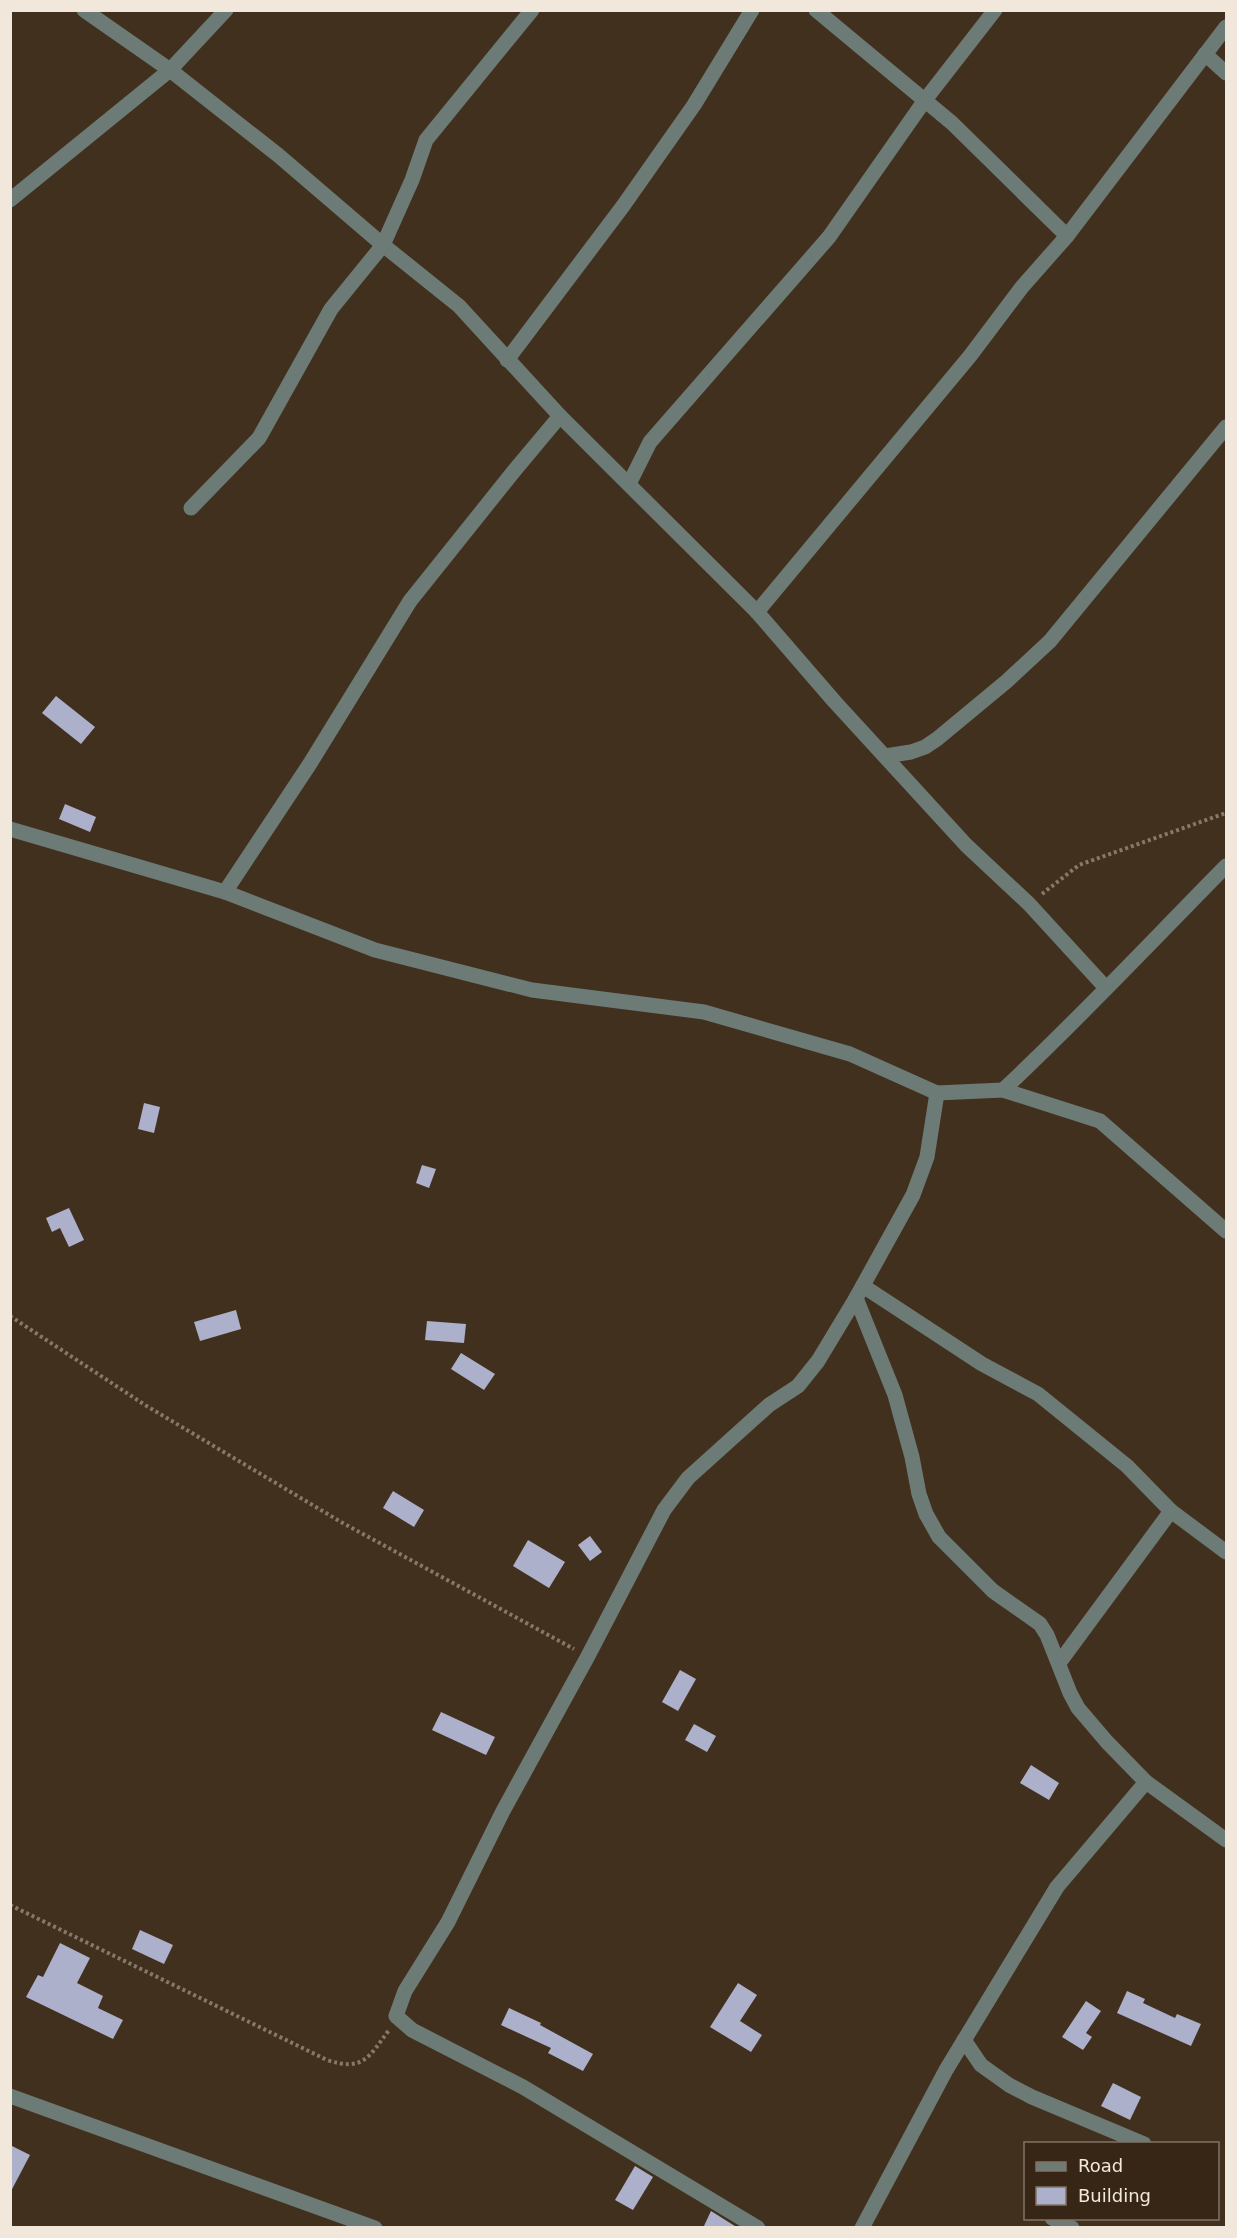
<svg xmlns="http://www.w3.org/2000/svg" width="1237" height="2238" viewBox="0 0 1237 2238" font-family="'DejaVu Sans',sans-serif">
  <rect width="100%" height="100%" fill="#42301e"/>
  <g fill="#adb0cb">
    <polygon points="56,696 95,727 81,744 42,713"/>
    <polygon points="65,804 96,817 90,832 59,819"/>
    <polygon points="144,1103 160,1107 154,1133 138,1129"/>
    <polygon points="422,1165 436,1169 429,1188 416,1183"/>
    <polygon points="69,1208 84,1240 69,1247 60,1228 52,1232 46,1218"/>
    <polygon points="236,1310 241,1329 200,1341 194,1322"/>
    <polygon points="427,1321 466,1324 464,1343 425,1340"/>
    <polygon points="461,1353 495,1374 484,1390 451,1369"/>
    <polygon points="393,1491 424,1510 414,1527 383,1508"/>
    <polygon points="590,1536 602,1552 590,1561 578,1545"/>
    <polygon points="528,1540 565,1562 549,1588 513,1566"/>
    <polygon points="680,1670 696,1679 678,1711 662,1702"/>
    <polygon points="441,1712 495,1737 486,1755 432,1730"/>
    <polygon points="694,1724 716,1736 707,1752 685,1740"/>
    <polygon points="1031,1765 1059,1783 1049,1800 1020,1783"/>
    <polygon points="140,1930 173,1945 164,1964 132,1949"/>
    <polygon points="60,1943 90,1958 77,1983 103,1996 98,2008 123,2020 113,2039 26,1997 38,1975 43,1977"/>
    <polygon points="738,1983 757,1995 740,2021 762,2035 751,2052 710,2027"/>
    <polygon points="1127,1991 1145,1999 1143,2003 1175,2018 1177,2014 1201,2024 1191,2046 1117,2013"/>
    <polygon points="1086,2001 1101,2011 1086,2033 1092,2037 1083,2050 1062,2037"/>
    <polygon points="509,2008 541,2023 540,2025 593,2054 583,2071 548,2053 551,2048 501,2025"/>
    <polygon points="1113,2083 1141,2097 1130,2120 1101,2106"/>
    <polygon points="10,2145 30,2155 10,2193"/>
    <polygon points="635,2166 653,2177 633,2210 615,2200"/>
    <polygon points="711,2211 738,2228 703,2228"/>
  </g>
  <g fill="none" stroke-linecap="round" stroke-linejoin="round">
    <g stroke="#877868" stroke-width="4" stroke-dasharray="3 3" stroke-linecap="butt">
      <polyline points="1042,894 1079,865 1226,813"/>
      <polyline points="10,1316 145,1405 341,1522 574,1649"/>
      <path d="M10 1905 327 2060C363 2072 369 2057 389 2030"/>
    </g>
    <g stroke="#6d7b77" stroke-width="15">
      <polyline points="84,10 170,70 278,155 383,245 459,306 560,416 757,612 834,701 966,845 1029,904 1106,988"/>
      <polyline points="816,10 952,123 1067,236"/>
      <polyline points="1205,54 1226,73"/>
      <polyline points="10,200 170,70 226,10"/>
      <polyline points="507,360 623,206 694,105 752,10"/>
      <polyline points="629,484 650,442 829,237 925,100 995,10"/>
      <polyline points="191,508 259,438 331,309 383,245 412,180 426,140 532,10"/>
      <polyline points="757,612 970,356 1022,287 1067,236 1226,27"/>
      <polyline points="885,756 911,752 925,747 937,739 1007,681 1050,641 1226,427"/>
      <polyline points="10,829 225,892 375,950 532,990 704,1012 850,1054 937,1093 1003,1090 1100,1121 1226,1231"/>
      <polyline points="225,892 311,762 410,601 514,471 560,416"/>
      <path d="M1003 1090C1080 1018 1152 941 1226 866"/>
      <polyline points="863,1286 982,1364 1038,1394 1127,1466 1171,1511 1226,1552"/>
      <polyline points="856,1298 895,1395 912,1457 919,1494 926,1514 939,1537 993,1591 1040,1624 1047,1635 1070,1693 1078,1708 1107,1742 1146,1782 1226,1840"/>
      <polyline points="1059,1663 1171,1511"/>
      <polyline points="964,2040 981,2065 1009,2085 1032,2097 1144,2144"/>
      <polyline points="10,2096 375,2228"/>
      <polyline points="1052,2218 1072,2228"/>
      <polyline points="758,2228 523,2087 412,2030 396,2016 405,1991 448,1922 503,1811 588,1656 664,1510 688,1478 769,1405 798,1386 818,1361 856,1298 913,1195 927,1157 937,1093"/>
      <polyline points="862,2228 946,2070 1057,1887 1146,1782"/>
    </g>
  </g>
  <rect width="1237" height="2238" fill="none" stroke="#f2e7db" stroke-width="24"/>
  <rect x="1024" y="2142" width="195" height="78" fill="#372615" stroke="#827364" stroke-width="1.5"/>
  <rect x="1036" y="2162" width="30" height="9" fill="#6d7b77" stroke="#827364" stroke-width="1.5"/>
  <text x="1078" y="2172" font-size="18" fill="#f2e7db">Road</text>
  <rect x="1036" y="2187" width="30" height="18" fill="#adb0cb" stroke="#827364" stroke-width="1.5"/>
  <text x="1078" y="2202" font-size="18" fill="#f2e7db">Building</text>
</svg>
